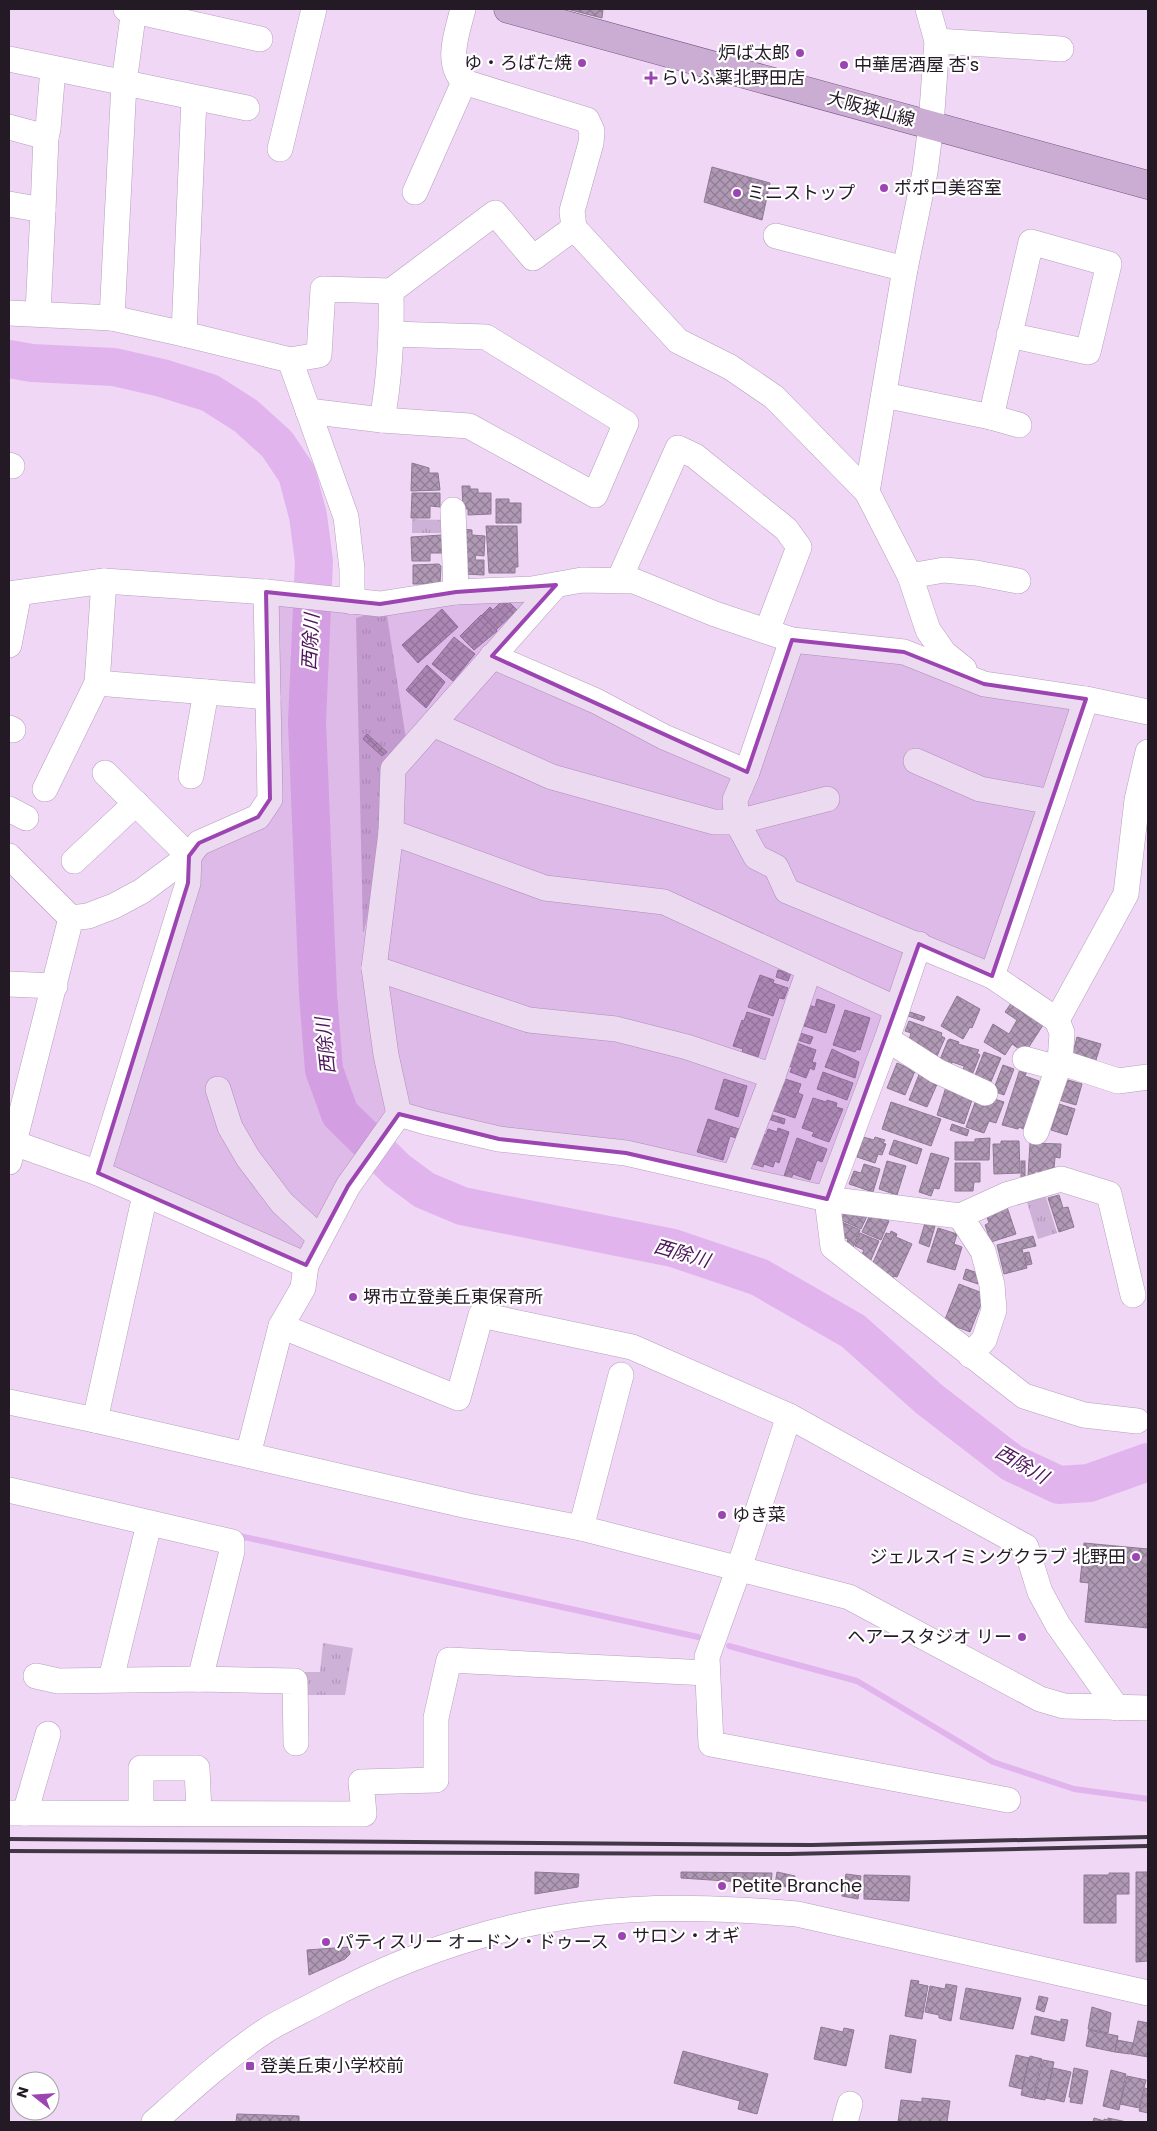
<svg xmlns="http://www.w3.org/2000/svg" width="1157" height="2131" viewBox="0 0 1157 2131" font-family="Poppins,'Noto Sans JP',sans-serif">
  <defs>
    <pattern id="park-tufts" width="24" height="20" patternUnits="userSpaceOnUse" patternTransform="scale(1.25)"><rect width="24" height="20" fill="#ceb1d6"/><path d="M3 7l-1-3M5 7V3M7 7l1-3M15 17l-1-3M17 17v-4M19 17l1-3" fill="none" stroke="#b198b8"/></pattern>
    <pattern id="building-cross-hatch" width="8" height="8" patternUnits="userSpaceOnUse" patternTransform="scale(1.25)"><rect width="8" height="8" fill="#b099b5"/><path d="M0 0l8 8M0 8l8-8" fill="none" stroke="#8f7c93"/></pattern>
  </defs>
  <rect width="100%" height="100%" fill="#efd7f5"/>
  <g fill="url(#park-tufts)">
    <polygon points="412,519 444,520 444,533 412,533"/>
    <polygon points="386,609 406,739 364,931 363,932 356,618"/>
    <polygon points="1045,1194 1057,1233 1038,1239 1026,1199"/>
    <polygon points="323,1643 353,1648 345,1695 304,1695 305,1672 320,1672"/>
  </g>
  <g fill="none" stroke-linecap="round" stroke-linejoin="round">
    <g stroke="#e2b4ee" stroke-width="6">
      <polyline points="235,1535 698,1637"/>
      <polyline points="729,1646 857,1681 993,1762 1074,1789 1148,1799"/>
    </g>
    <polyline stroke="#e2b4ee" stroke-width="38" points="9,359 32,363 114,367 162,378 210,393 246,416 277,444 297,474 308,516 314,561 307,722 318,994 324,1070 340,1114 397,1170 424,1190 462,1206 673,1248 759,1277 853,1331 929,1399 1012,1463 1059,1485 1089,1483 1148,1462"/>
  </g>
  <g fill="url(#building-cross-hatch)" stroke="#8e7994">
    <polygon points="567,9 603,9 602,18"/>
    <polygon points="712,167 770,183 762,220 704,202"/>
    <polygon points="412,463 429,468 429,473 438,473 440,490 411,491"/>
    <polygon points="462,486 470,486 470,489 478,489 478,493 491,493 491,514 468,515 468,509 463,509"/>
    <polygon points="412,493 440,493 440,507 430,506 430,518 411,518"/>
    <polygon points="496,499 509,499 509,503 521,503 521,523 496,523"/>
    <polygon points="486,526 517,526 518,567 515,567 515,573 489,573"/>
    <polygon points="463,529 472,530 472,535 485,536 484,556 476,555 475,560 484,560 484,575 463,574"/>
    <polygon points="442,535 442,553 430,553 430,561 412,561 411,537"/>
    <polygon points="439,564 441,566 440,584 413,584 413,565"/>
    <polygon points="505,598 517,610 496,630 482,615 490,607 493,610"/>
    <polygon points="442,609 458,627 418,663 402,645"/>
    <polygon points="481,615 497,631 474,650 460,636"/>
    <polygon points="454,637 475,654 453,681 432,664"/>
    <polygon points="427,665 445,682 426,708 406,690"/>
    <polygon points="367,734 387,752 382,756 363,739"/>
    <polygon points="778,970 791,973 788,981 776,977"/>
    <polygon points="760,975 774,980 773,983 788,988 784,999 779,998 773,1016 748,1007"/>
    <polygon points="957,996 980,1009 972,1028 970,1027 963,1039 941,1026"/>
    <polygon points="817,999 835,1005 826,1033 801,1025 808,1005 815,1007"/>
    <polygon points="1014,999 1045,1022 1025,1053 1012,1044 1005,1055 984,1042 993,1024 1009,1034 1017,1020 1005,1012"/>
    <polygon points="845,1010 870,1018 860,1050 857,1049 855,1052 833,1045"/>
    <polygon points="747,1012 770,1019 758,1057 742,1052 743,1049 733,1046 742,1020 744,1021"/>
    <polygon points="910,1012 925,1017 923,1021 908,1016"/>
    <polygon points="909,1021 942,1033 941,1036 945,1038 937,1056 918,1049 920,1044 909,1040 911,1033 905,1031"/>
    <polygon points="797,1032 813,1037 810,1044 794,1039"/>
    <polygon points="1077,1037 1101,1044 1095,1063 1072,1056"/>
    <polygon points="950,1039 959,1042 958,1044 979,1050 977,1053 980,1055 972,1075 963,1071 964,1066 952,1062 951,1067 939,1062 948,1040"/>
    <polygon points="797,1043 816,1050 812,1062 816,1063 814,1070 810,1068 806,1078 790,1072 792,1067 789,1066"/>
    <polygon points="832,1049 859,1062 855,1078 825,1067"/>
    <polygon points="984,1052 1001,1058 990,1084 974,1078"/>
    <polygon points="897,1063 915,1071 905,1095 887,1088"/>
    <polygon points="1003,1065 1014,1069 1004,1095 993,1091"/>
    <polygon points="1021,1066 1028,1069 1025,1076 1039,1081 1038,1086 1040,1087 1026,1130 1019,1127 1018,1129 1002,1125"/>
    <polygon points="823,1072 853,1083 847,1100 817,1089"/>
    <polygon points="920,1072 938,1082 927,1107 909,1100"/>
    <polygon points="782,1078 801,1084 798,1093 803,1095 795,1118 771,1110"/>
    <polygon points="724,1079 747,1086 738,1117 715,1109"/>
    <polygon points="1068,1080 1082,1084 1076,1105 1059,1100 1063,1088 1065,1088"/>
    <polygon points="946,1087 973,1097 964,1124 937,1115"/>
    <polygon points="988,1097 1004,1102 996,1123 989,1121 984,1133 966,1127 976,1100"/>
    <polygon points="813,1098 826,1102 827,1100 837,1103 836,1107 843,1109 829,1142 812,1136 814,1132 802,1128"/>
    <polygon points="891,1102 941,1119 931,1146 882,1129"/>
    <polygon points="1059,1104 1075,1109 1067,1135 1051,1130"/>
    <polygon points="769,1114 785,1119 784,1124 768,1119"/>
    <polygon points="708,1119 739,1129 736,1138 730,1136 723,1160 697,1152"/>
    <polygon points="952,1124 969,1130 967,1136 950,1130"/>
    <polygon points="778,1128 789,1132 779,1163 775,1161 773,1167 764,1164 763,1167 750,1163 760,1133 766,1135 768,1129 777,1132"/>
    <polygon points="863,1137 874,1140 875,1137 885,1140 883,1143 886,1144 882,1155 878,1154 875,1163 857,1157"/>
    <polygon points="797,1138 827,1149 822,1162 817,1160 810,1180 793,1174 791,1179 784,1176"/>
    <polygon points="990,1138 989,1160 955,1160 955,1142 975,1142 975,1139"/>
    <polygon points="894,1140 922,1149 917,1164 889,1154"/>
    <polygon points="1001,1141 1019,1141 1020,1173 994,1174 993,1144 1001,1144"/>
    <polygon points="1030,1143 1061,1144 1060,1158 1055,1157 1054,1169 1049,1169 1048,1172 1035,1171 1034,1176 1028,1176"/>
    <polygon points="931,1153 949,1158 939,1189 934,1188 931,1196 919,1192"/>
    <polygon points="887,1161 906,1166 897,1195 879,1189"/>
    <rect x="1021" y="1161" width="4" height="18"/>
    <polygon points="955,1163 980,1163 980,1182 974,1182 973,1191 955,1191"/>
    <polygon points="864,1164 880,1169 873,1192 849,1184 854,1171 861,1173"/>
    <polygon points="1059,1195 1063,1208 1068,1207 1074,1227 1059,1232 1048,1198"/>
    <polygon points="1006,1204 1016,1234 991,1242 985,1225 989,1223 985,1211"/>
    <polygon points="843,1210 868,1214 861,1229 839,1219"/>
    <polygon points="871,1213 889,1221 881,1240 862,1232"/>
    <polygon points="842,1222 860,1230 853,1248 846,1245 848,1239 843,1237 845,1234 840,1231"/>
    <polygon points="925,1223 935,1226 929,1247 919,1243"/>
    <polygon points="938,1228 957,1234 954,1244 962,1247 955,1270 927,1262"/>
    <polygon points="891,1231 897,1234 896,1237 912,1244 897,1277 894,1276 892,1280 872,1265 886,1233 890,1234"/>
    <polygon points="860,1233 879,1241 870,1262 860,1258 864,1250 855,1246"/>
    <polygon points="1033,1236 1036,1246 1022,1249 1027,1268 1004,1274 997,1245"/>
    <polygon points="1029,1252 1032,1264 1027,1265 1024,1253"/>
    <polygon points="966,1269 981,1274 978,1284 963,1279"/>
    <polygon points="959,1284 985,1294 970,1332 944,1322"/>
    <polygon points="1084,1543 1148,1549 1148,1628 1085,1622 1089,1583 1080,1582"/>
    <polygon points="535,1872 579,1874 578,1887 535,1894"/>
    <polygon points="681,1872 772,1873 771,1884 681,1878"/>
    <polygon points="777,1872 795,1876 793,1888 775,1885"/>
    <polygon points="1136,1872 1148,1872 1148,1961 1136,1962"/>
    <polygon points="1109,1873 1129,1873 1129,1894 1116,1894 1116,1923 1084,1923 1084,1875 1109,1875"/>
    <polygon points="846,1874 861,1876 858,1899 842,1896"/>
    <polygon points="864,1875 910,1876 909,1901 864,1899"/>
    <polygon points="349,1947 350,1954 345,1959 309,1975 307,1950"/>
    <polygon points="911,1980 919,1981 918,1984 928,1986 922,2019 905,2016"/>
    <polygon points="946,1984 957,1986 951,2021 939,2018 939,2015 925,2012 930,1986 945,1989"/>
    <polygon points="966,1988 1021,1998 1013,2029 960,2019"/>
    <polygon points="1039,1996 1048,1998 1044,2012 1036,2009"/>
    <polygon points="1092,2007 1111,2013 1108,2033 1088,2029"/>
    <polygon points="1035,2016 1061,2022 1061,2019 1068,2020 1064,2041 1031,2034"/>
    <polygon points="1138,2021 1148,2023 1148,2057 1131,2054"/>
    <polygon points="821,2027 843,2032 844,2028 854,2030 846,2066 814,2059"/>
    <polygon points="1089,2030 1118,2036 1115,2052 1086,2046"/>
    <polygon points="890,2035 916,2040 911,2073 885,2068"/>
    <polygon points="1117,2040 1133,2043 1130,2054 1115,2052"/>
    <polygon points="683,2051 768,2074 757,2114 738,2109 740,2101 674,2083"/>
    <polygon points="1016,2055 1029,2058 1022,2089 1009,2086"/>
    <polygon points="1030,2056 1042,2059 1033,2098 1021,2095"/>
    <polygon points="1043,2060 1054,2062 1045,2100 1034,2098"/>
    <polygon points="1053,2068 1071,2072 1064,2102 1046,2098"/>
    <polygon points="1074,2068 1088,2071 1082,2104 1070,2102 1071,2097 1069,2097"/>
    <polygon points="1111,2070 1126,2074 1119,2110 1103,2106"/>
    <polygon points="1127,2076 1146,2080 1139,2108 1120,2104"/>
    <polygon points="1145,2088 1148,2089 1148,2113 1139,2111"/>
    <polygon points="922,2098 950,2101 947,2122 898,2122 901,2100 922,2102"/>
    <polygon points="237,2114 299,2116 299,2122 236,2122"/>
    <polygon points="1094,2118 1104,2121 1104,2119 1108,2120 1108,2118 1127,2122 1093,2122"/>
  </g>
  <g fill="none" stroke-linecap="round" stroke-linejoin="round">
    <g stroke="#b69fbc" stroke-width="26">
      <g id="minor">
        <polyline points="126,9 260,39"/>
        <polyline points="928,9 937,41 931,125 925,172 905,269 867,492 910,576 928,630 944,653 964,669"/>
        <polyline points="937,41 1061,49"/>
        <polyline points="9,59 247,108"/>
        <polyline points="464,82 587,120 592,131 591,143 572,211 574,228"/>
        <polyline points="9,127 46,137 43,210"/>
        <polyline points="46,137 48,129 53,69"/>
        <polyline points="280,149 314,9"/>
        <path d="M415 192 464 82C445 62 457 33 463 9"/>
        <polyline points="9,204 43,210 38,313"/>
        <polyline points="776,236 905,269"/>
        <polyline points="9,313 112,318 184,334 290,360 319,355 323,289 391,291 495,213 533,258 574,228 678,341 730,367 774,397 867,492"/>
        <polyline points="112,318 124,83 134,9"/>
        <polyline points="184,334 194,98"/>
        <polyline points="290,360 346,517 352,569 352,602"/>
        <polyline points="884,395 991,417 1019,425"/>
        <polyline points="308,411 382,420 469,426 595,495 626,423 486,337 392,334"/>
        <polyline points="991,417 1031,242 1109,264 1088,352 1009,335"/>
        <path d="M382 420C390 377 392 335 391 291"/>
        <polyline points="9,465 12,466"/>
        <polyline points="453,510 456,592"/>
        <polyline points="910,576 944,570 976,573 1018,581"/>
        <polyline points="619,580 678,448 695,456 786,529 799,547 767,631"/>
        <polyline points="556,585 393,769 391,832 374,968 386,1055 399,1114 426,1122 499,1139 626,1153 827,1199 833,1247 1024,1396 1084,1415 1137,1421"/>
        <polyline points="9,594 104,581 266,592 380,604 456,592 532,589 582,580 634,581 715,614 792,640 904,652 984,684 1086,699 1148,712"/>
        <polyline points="792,640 747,772 735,800 737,822 756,857 776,867 787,891 992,976 1057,1020 1062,1033 1060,1062 1118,1081 1148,1077"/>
        <polyline points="9,645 19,593"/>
        <polyline points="492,656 596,701 664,737 747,772"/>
        <polyline points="97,683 268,697"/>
        <polyline points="433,724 552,777 714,822 737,822 827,799"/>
        <polyline points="9,728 13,730"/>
        <polyline points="916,761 980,789 1052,802 1086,699"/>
        <polyline points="105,773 189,856 188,883 98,1173 306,1265 348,1186 399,1114"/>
        <polyline points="191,776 206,692"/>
        <polyline points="45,789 97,683 104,581"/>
        <polyline points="9,809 26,818"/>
        <polyline points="391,832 545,888 664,902 897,1009"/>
        <polyline points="9,856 71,918"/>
        <polyline points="74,861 136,803"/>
        <polyline points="919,944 887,1039 827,1199 960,1216 1006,1195 1061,1179 1109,1194 1133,1295"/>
        <polyline points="374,968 529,1020 616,1029 687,1047 773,1076"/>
        <polyline points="992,976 1052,802"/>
        <polyline points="9,984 55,986"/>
        <polyline points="1057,1020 1126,894 1137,800 1148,752"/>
        <polyline points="887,1039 937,1071 985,1093"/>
        <polyline points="1025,1059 1058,1068"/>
        <polyline points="218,1089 230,1127 248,1158 282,1203 320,1238"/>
        <polyline points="1036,1132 1060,1062"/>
        <polyline points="14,1143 98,1173"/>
        <polyline points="9,1162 71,918 88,916 114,906 142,891 189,856 199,843 258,817 270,799 266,592"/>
        <polyline points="734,1178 773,1076 809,970"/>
        <polyline points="960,1216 983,1251 992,1285 994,1310 984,1340 970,1355"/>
        <polyline points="281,1326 303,1288 306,1265"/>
        <polyline points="9,1402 95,1420 468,1506 581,1528 849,1597 1040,1699 1064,1706 1148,1708"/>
        <polyline points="789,1416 739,1568 707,1657 711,1744 1008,1800"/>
        <polyline points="95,1420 145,1195"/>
        <polyline points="248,1455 281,1326 458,1398 481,1315 632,1347 789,1416 1026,1547 1040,1592 1058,1625 1117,1708"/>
        <polyline points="9,1490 232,1542 232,1551 200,1679"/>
        <polyline points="581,1528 621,1375"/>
        <polyline points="36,1676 58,1681 200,1679 295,1681 296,1743"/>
        <polyline points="111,1679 149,1524"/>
        <polyline points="9,1813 364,1814 361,1782 436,1780 436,1718 449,1660 707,1673"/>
        <polyline points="25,1813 48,1734"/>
        <polyline points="141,1813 141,1768 197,1768 199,1813"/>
        <path d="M154 2122C189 2091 225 2058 265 2031 282 2020 303 2011 321 2001 403 1957 493 1926 585 1914 655 1905 727 1908 797 1914L1148 1993"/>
        <polyline points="845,2122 850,2104"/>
      </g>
    </g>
    <g stroke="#795683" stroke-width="29">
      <polyline id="major" points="508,9 1148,185"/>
    </g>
    <use href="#minor" stroke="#fff" stroke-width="25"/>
    <use href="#major" stroke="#cbadd3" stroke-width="28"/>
    <g stroke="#423745" stroke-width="4">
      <polyline points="9,1839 812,1845 1148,1837"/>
      <polyline points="9,1851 789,1854 1148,1846"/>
    </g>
  </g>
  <path fill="#9c45b2" fill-opacity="0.2" stroke="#9c45b2" stroke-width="4" stroke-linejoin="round" d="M556 585 492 656 747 772 792 640 904 652 984 684 1086 699 992 976 919 944 827 1199 626 1153 499 1139 399 1114 348 1186 306 1265 98 1173 188 883 189 856 199 843 258 817 270 799 266 592 380 604 456 592Z"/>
  <g fill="#9c45b2" stroke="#fff" stroke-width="2">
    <circle cx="800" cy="53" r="5"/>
    <circle cx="582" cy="63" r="5"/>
    <circle cx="844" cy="65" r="5"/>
    <path d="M648.5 70.5h5v5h5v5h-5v5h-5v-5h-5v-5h5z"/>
    <circle cx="884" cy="188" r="5"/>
    <circle cx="737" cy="193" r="5"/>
    <circle cx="353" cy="1297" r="5"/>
    <circle cx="722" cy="1515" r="5"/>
    <circle cx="1136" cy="1557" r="5"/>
    <circle cx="1022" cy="1637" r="5"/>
    <circle cx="722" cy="1886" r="5"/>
    <circle cx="622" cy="1936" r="5"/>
    <circle cx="326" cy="1942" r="5"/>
    <rect x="245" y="2061" width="10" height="10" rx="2.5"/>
  </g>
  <g text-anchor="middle" stroke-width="4.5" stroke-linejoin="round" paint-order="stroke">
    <g font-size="18" fill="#231a25" stroke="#fff" text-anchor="start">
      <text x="790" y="59" text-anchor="end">炉ば太郎</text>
      <text x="572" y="69" text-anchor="end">ゆ・ろばた焼</text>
      <text x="854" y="71">中華居酒屋 杏's</text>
      <text x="661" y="84">らいふ薬北野田店</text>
      <text x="894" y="194">ポポロ美容室</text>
      <text x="747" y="199">ミニストップ</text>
      <text x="363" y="1303">堺市立登美丘東保育所</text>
      <text x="732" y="1521">ゆき菜</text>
      <text x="1126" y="1563" text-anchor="end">ジェルスイミングクラブ 北野田</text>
      <text x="1012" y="1643" text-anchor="end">ヘアースタジオ リー</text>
      <text x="732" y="1892">Petite Branche</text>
      <text x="632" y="1942">サロン・オギ</text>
      <text x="336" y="1948">パティスリー オードン・ドゥース</text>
      <text x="260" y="2072">登美丘東小学校前</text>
    </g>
    <g font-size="18" fill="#231a25" stroke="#fff">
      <text transform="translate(871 109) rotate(15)" y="6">大阪狭山線</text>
    </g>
    <g font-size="19" font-style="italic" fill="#4d165a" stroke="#fff">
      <text transform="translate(310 642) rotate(-87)" y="7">西除川</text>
      <text transform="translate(325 1046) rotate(-96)" y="7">西除川</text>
      <text transform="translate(682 1253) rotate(16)" y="7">西除川</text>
      <text transform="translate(1022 1464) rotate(30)" y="7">西除川</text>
    </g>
  </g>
  <rect width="1157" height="2131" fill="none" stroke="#231a25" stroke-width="20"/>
  <g transform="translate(35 2096) rotate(287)"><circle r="24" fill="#ffffff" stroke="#a7a3a8"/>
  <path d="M0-4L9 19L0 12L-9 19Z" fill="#9c45b2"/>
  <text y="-8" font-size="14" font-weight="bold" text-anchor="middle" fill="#231a25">N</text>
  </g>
</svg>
